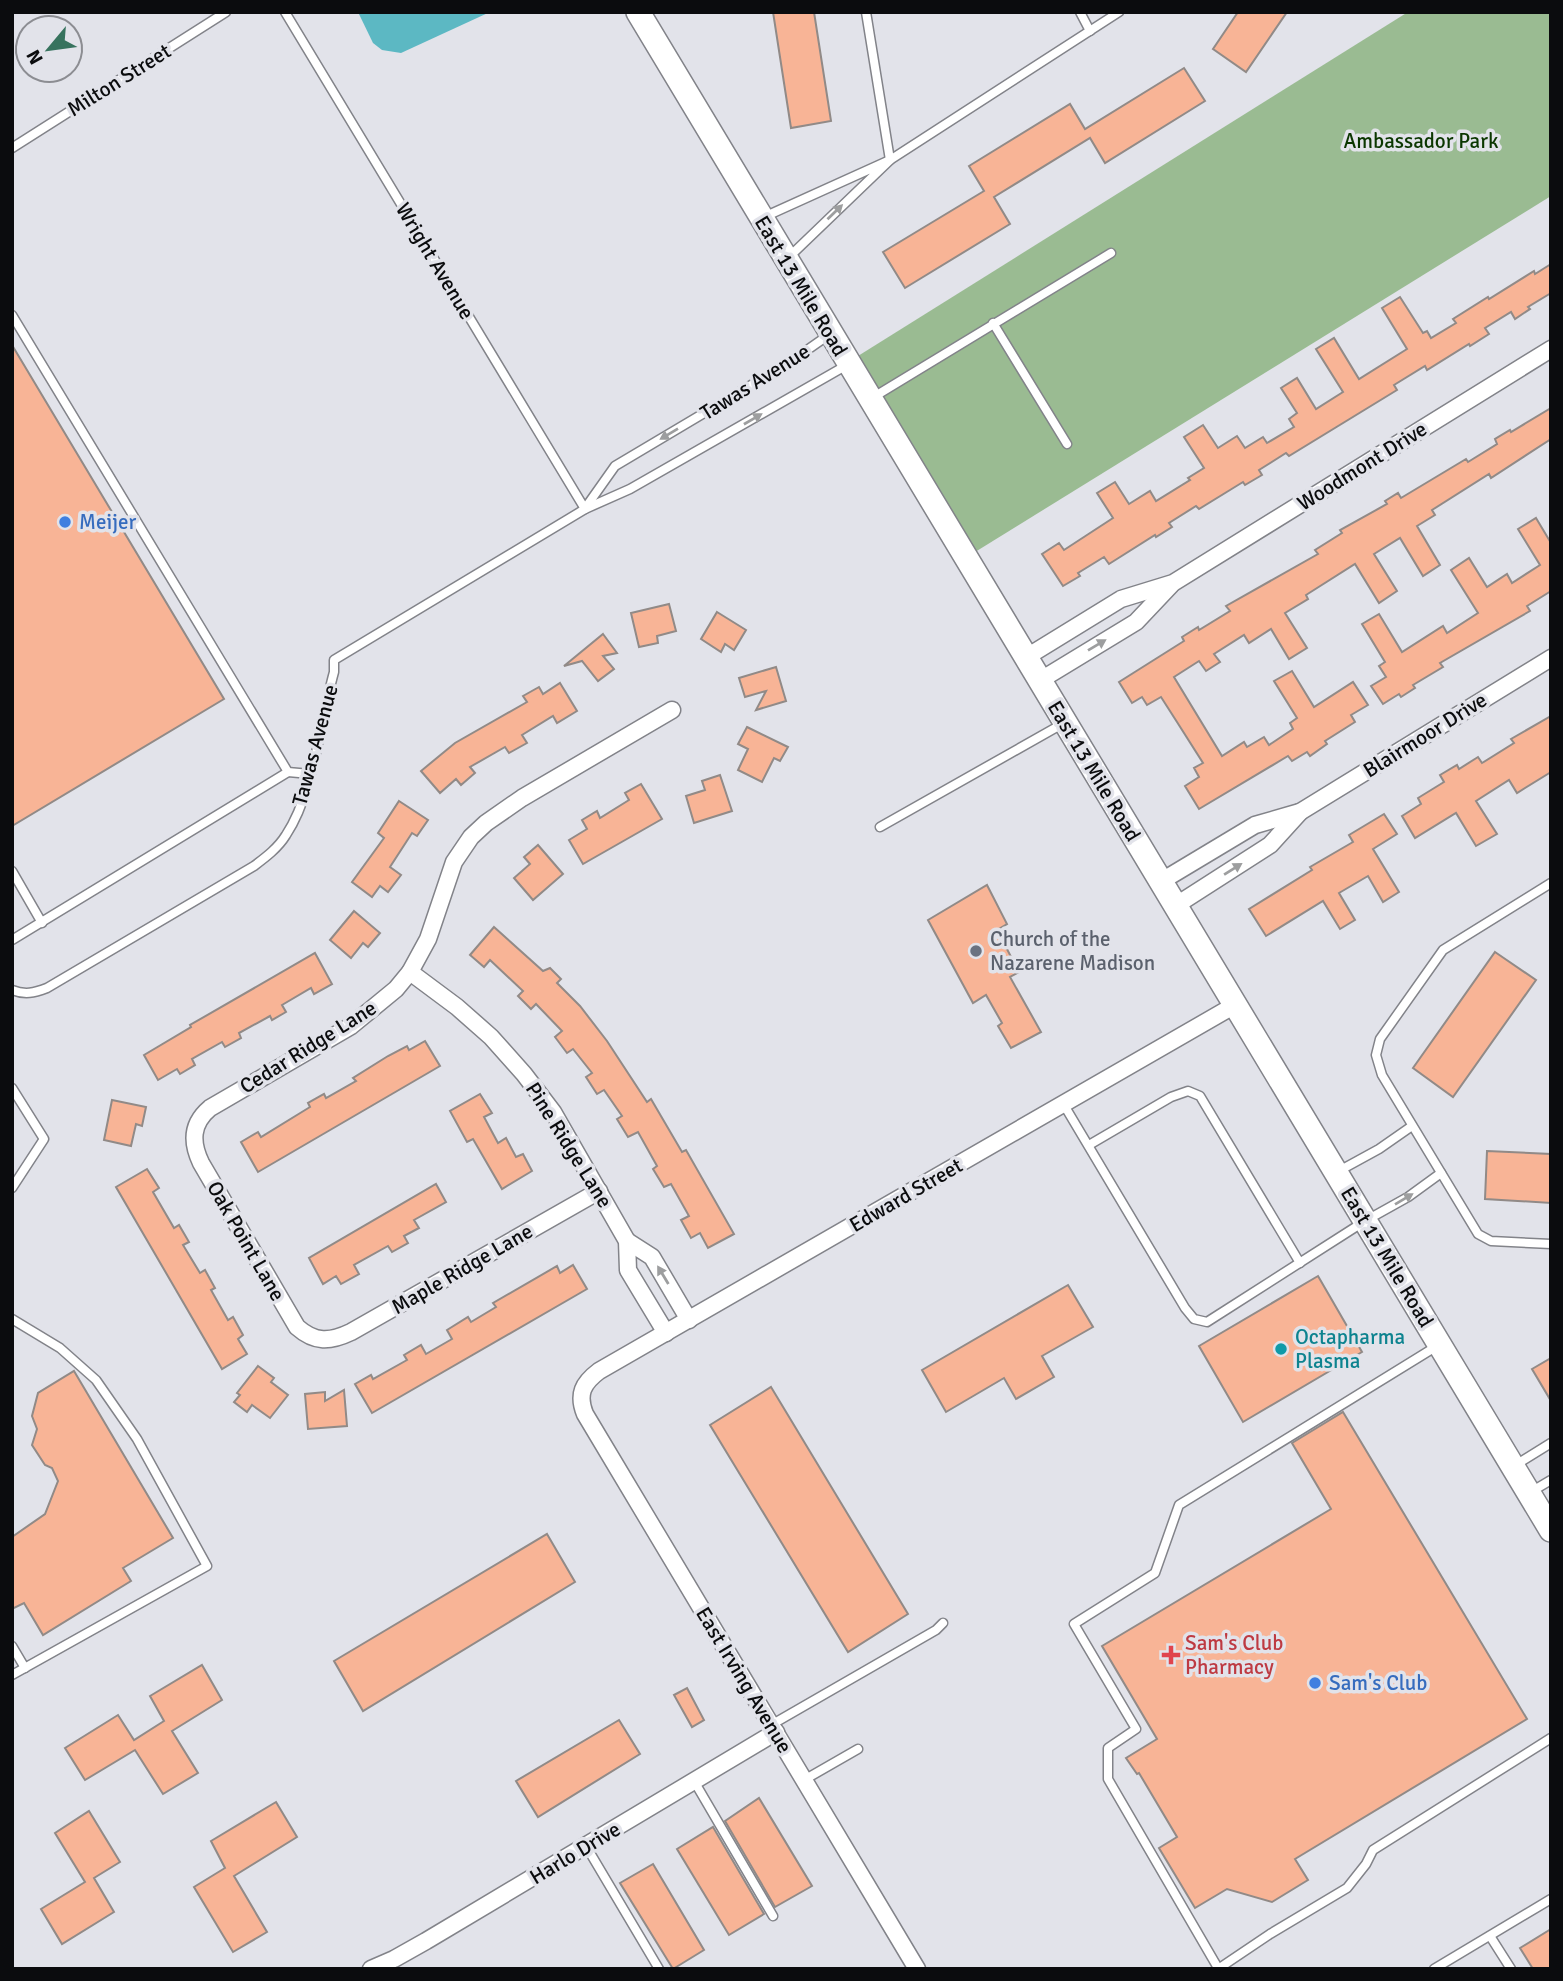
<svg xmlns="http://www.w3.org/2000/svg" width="1563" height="1981" viewBox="0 0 1563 1981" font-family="Signika,sans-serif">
  <rect width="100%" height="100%" fill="#e2e3ea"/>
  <polygon fill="#9abb92" points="1408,12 1551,12 1551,196 967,557 850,361"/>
  <polygon fill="#5cb8c3" points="358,12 490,12 401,53 382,50 373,43"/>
  <g fill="#f8b496" stroke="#918a87" stroke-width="2">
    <polygon points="773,12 814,12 831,121 791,128"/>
    <polygon points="1238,12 1287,12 1246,72 1213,49"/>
    <polygon points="1184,68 1205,101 1105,163 1090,138 994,197 1010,224 905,288 883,252 984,191 969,166 1070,104 1085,129"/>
    <polygon points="1551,264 1551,293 1528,307 1530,309 1515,319 1511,312 1485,328 1489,334 1470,346 1469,344 1427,370 1425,366 1394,385 1397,390 1289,456 1286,453 1259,470 1262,475 1245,485 1243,482 1199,509 1196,506 1169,523 1172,527 1156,537 1155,535 1109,564 1104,557 1078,573 1080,576 1063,586 1042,554 1059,543 1064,550 1113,518 1097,493 1115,482 1129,504 1150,491 1156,501 1190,480 1188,478 1204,468 1184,437 1203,425 1218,448 1237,436 1245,448 1263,437 1267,443 1294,427 1289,419 1297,413 1281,388 1297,378 1316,409 1343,392 1316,349 1334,338 1359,379 1407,349 1382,308 1400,297 1423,333 1427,331 1431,338 1456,323 1453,319 1488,297 1489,299 1534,271 1535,274"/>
    <polygon points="12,345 224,699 12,826"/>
    <polygon points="1551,408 1551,439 1491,478 1489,474 1432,510 1435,515 1417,526 1440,565 1423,576 1400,538 1374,554 1397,591 1379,603 1355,564 1306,595 1308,599 1285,613 1307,648 1289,659 1271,629 1249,643 1244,635 1214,654 1220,662 1206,671 1199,661 1174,677 1222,756 1244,742 1247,747 1264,737 1269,745 1293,729 1290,723 1297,718 1274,681 1292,671 1314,707 1353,682 1368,705 1351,715 1355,722 1325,741 1327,744 1310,756 1307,752 1292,761 1288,756 1199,809 1185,786 1199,777 1194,768 1203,763 1177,722 1161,697 1147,705 1142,697 1132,703 1119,682 1184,641 1182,637 1198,627 1199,630 1230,611 1226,606 1318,554 1315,550 1342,533 1340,530 1387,504 1385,501 1398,493 1401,498 1466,459 1468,462 1497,444 1495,439 1510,430 1511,432"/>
    <polygon points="1536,518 1551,543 1551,591 1527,606 1530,611 1440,663 1443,667 1413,685 1415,688 1401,697 1399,694 1383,704 1371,686 1386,677 1379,666 1385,662 1362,624 1379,614 1402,652 1443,626 1447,633 1478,613 1451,570 1469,558 1487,587 1507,574 1512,583 1540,565 1518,529"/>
    <polygon points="669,604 676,631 657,636 658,643 639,647 631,613"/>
    <polygon points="717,612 746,630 734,650 725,644 721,652 701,639"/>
    <polygon points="603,634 617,653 603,656 614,669 598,681 582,661 564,666"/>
    <polygon points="776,667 786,701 756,710 766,691 745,697 739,678"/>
    <polygon points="560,683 577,711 557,723 553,716 522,735 527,743 509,753 505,747 470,767 475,773 461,785 456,779 440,793 421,771 455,743 527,702 523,696 539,687 543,694"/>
    <polygon points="1551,716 1551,772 1517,793 1509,780 1476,801 1497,834 1476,846 1456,813 1415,838 1402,816 1421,804 1418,798 1444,782 1440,775 1457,765 1459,769 1478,757 1482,763 1514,743 1511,739"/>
    <polygon points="747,727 788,747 780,761 774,758 762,782 738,770 748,749 738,744"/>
    <polygon points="720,775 732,811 694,823 686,796 705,790 702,781"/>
    <polygon points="641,784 662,819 583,864 569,840 587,829 582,820 597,811 600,818 629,800 625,793"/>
    <polygon points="399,801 428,820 417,836 412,833 390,867 401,875 388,892 380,886 372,897 352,882 384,838 378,833"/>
    <polygon points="1384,814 1397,834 1373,849 1399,892 1383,902 1368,876 1339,893 1355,920 1340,929 1323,901 1266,936 1249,909 1312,870 1310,867 1353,842 1349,835"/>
    <polygon points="538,845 563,874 533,900 514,878 530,864 524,857"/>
    <polygon points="987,885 1007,924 997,930 1019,972 1010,977 1041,1032 1011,1048 998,1026 1002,1023 986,995 973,1003 928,920"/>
    <polygon points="354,911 380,933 368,947 363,943 351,958 330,940"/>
    <polygon points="494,927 543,971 550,968 561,979 557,983 580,1006 607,1041 647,1102 651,1099 682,1152 686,1150 734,1234 708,1248 700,1233 691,1238 681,1220 689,1216 671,1184 664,1187 653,1169 657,1166 638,1132 628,1137 617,1119 622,1116 604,1090 597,1094 586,1077 592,1073 573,1049 567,1053 555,1037 562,1031 536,1004 531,1009 518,996 523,991 490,960 484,967 470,955"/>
    <polygon points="1495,952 1536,980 1453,1097 1413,1068"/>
    <polygon points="315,953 332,984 314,994 311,988 282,1005 286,1012 272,1020 270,1016 239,1033 241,1038 225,1047 222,1042 192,1059 195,1065 180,1074 177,1069 158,1080 144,1055 191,1027 190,1025"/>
    <polygon points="425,1041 440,1066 258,1172 241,1142 258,1132 261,1137 310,1107 308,1103 324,1094 326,1098 356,1081 353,1078 388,1056 407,1046 409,1050"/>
    <polygon points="480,1094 492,1113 484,1117 498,1143 506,1138 516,1157 523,1154 532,1171 502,1189 473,1139 467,1142 450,1111"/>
    <polygon points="112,1100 146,1107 142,1126 136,1124 131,1146 104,1140"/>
    <polygon points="1487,1151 1551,1154 1551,1203 1485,1199"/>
    <polygon points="147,1169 159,1188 153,1192 174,1228 179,1225 189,1242 183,1245 200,1273 205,1270 215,1288 211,1290 228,1320 233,1317 243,1335 238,1339 247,1354 222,1369 116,1187"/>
    <polygon points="436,1184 446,1202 414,1220 419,1228 404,1236 408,1243 392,1252 388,1246 354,1265 359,1274 341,1284 336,1276 323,1284 309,1258"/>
    <polygon points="573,1265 587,1289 372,1413 355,1384 371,1375 373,1379 407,1360 404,1355 421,1345 426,1354 452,1339 447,1330 468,1317 471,1322 496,1307 493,1303 557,1266 560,1273"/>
    <polygon points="1318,1276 1362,1352 1243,1422 1199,1346"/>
    <polygon points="1068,1285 1093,1327 1042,1356 1054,1377 1016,1399 1004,1378 946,1412 922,1370"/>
    <polygon points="1551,1358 1551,1401 1532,1369"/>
    <polygon points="258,1366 274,1378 271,1382 288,1395 270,1418 252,1405 247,1412 234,1402 240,1395 237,1393"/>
    <polygon points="74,1371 173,1538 123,1568 131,1581 43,1635 24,1603 12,1609 12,1537 45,1514 58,1481 52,1468 45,1465 32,1445 37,1429 32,1416 38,1393"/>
    <polygon points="771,1387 908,1614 848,1652 710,1425"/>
    <polygon points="344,1390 347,1426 308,1429 305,1394 325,1392 325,1401"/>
    <polygon points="1343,1412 1527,1719 1295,1859 1308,1880 1272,1902 1227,1889 1195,1908 1159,1848 1177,1837 1139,1773 1137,1774 1126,1758 1157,1739 1102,1646 1331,1509 1292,1443"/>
    <polygon points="547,1534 575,1582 363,1711 334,1661"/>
    <polygon points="202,1665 222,1700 172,1731 198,1773 163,1794 135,1750 85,1780 65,1748 118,1715 134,1740 164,1721 150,1696"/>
    <polygon points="687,1688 704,1720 692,1727 674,1695"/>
    <polygon points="619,1720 640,1754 538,1817 516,1781"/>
    <polygon points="759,1798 812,1886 775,1907 725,1821"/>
    <polygon points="276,1802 297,1837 234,1876 267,1932 233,1952 194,1887 225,1868 211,1841"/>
    <polygon points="89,1811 120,1862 94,1878 114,1912 62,1944 41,1909 85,1882 55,1833"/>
    <polygon points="713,1827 764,1914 729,1935 677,1849"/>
    <polygon points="653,1864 704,1950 673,1969 620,1883"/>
    <polygon points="1551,1929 1551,1969 1533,1969 1520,1948"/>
  </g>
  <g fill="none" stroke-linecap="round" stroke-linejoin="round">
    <g stroke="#828389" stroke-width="11">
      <g id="service">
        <polyline points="285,12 585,509"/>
        <polyline points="866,12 890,160 1119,12"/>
        <polyline points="1080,12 1090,31"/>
        <polyline points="12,148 226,12"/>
        <polyline points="764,217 890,160 788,258"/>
        <polyline points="12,315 288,772 310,774"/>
        <polyline points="993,323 1067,444"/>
        <polyline points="872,398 1111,253"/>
        <polyline points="586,507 615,466 790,362 830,334"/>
        <polyline points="880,827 1064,723"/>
        <polyline points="12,871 42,923"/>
        <polyline points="1551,883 1443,950 1380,1039 1376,1055 1382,1075 1478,1234 1491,1241 1551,1244"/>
        <polyline points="12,940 288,772"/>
        <path d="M12 990C25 995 34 993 47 988L254 866C266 857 278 848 286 835 314 793 320 722 334 672V660L585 509 630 489 847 365"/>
        <polyline points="12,1088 44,1139 12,1188"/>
        <polyline points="1064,1105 1185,1308 1194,1319 1207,1322 1365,1221 1408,1197 1441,1173"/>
        <polyline points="1089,1145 1171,1097 1188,1091 1200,1096 1300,1263"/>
        <polyline points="1337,1172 1379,1149 1412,1126"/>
        <polyline points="12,1319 60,1348 96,1380 137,1439 207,1566 12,1675"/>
        <polyline points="1514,1466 1551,1443"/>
        <polyline points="1529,1493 1551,1480"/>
        <polyline points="12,1646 25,1668"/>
        <polyline points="771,1725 936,1630 943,1623"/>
        <polyline points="804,1780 858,1749"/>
        <polyline points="694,1781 773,1916"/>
        <polyline points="586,1846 659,1969"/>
        <polyline points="1490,1936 1511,1969"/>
        <polyline points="1218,1968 1108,1779 1108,1748 1136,1729 1074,1624 1155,1573 1179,1505 1437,1346"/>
        <polyline points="1218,1969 1270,1934 1347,1888 1366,1864 1373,1850 1551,1738"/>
        <polyline points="1434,1969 1551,1899"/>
      </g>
    </g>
    <g stroke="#828389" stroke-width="19">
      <g id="minor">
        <polyline points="1025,658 1121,599 1173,583 1551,349"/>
        <polyline points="1039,681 1136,622 1171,585"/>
        <polyline points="1160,882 1255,825 1300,812 1551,658"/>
        <polyline points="1175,906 1270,845 1300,812"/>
        <polyline points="410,972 457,1007 491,1037 524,1074 553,1112 627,1241 628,1270 666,1333"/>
        <path d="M599 1191 351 1332C330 1342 315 1343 297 1327L201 1163C191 1142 191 1124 210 1108L351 1026 396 989 410 972 428 939 454 862 471 837 486 823 522 798 672 710"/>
        <polyline points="627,1241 652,1257 689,1320"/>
        <polyline points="371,1969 394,1959 426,1941 776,1732"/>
        <path d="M917 1969 585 1414C577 1394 583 1383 599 1371L1235 1005"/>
      </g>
    </g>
    <g stroke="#828389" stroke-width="26">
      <polyline id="secondary" points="638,12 1551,1530"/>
    </g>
    <use href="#service" stroke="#fff" stroke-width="8"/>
    <use href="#minor" stroke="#fff" stroke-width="16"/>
    <use href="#secondary" stroke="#fff" stroke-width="23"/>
  </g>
  <defs><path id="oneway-solid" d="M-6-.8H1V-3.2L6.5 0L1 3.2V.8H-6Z" transform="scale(1.75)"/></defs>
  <g fill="#9d9e9f">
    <use href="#oneway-solid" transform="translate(835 212) rotate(-44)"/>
    <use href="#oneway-solid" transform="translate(753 419) rotate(-30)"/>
    <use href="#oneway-solid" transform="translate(669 434) rotate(149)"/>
    <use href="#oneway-solid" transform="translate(1097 645) rotate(-31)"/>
    <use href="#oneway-solid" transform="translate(1233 869) rotate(-32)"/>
    <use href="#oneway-solid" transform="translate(1404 1199) rotate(-31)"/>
    <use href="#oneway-solid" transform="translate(663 1275) rotate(-121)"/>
  </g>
  <g fill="#3f7fe0" stroke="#e2e3ea" stroke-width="2.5">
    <circle cx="65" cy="522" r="7"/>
    <circle cx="1315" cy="1683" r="7"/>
  </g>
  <circle fill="#6b7280" stroke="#e2e3ea" stroke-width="2.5" cx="976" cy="951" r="7"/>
  <circle fill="#0f9aa8" stroke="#e2e3ea" stroke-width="2.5" cx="1281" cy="1349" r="7"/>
  <path fill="#e0444e" stroke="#e2e3ea" stroke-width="2.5" d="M1167.5 1644.5h7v7h7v7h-7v7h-7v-7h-7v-7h7z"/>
  <g text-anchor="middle" stroke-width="7" stroke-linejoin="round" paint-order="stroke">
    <g font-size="21" fill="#0b0c0e" stroke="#e2e3ea">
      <text transform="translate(119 80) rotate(-32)" y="7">Milton Street</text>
      <text transform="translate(435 261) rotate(59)" y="7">Wright Avenue</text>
      <text transform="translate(801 286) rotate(59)" y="7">East 13 Mile Road</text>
      <text transform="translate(755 382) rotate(-32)" y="7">Tawas Avenue</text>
      <text transform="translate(1362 466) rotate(-32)" y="7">Woodmont Drive</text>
      <text transform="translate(1425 735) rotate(-32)" y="7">Blairmoor Drive</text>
      <text transform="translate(315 745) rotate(-75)" y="7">Tawas Avenue</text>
      <text transform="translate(1094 771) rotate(59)" y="7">East 13 Mile Road</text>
      <text transform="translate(308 1047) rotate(-32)" y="7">Cedar Ridge Lane</text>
      <text transform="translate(569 1145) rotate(58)" y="7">Pine Ridge Lane</text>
      <text transform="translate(906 1195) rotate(-30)" y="7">Edward Street</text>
      <text transform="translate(246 1241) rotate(60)" y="7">Oak Point Lane</text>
      <text transform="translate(1387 1257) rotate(59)" y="7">East 13 Mile Road</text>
      <text transform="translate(462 1269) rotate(-30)" y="7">Maple Ridge Lane</text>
      <text transform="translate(744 1680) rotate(59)" y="7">East Irving Avenue</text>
      <text transform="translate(575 1853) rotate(-31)" y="7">Harlo Drive</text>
    </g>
    <g font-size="21" fill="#0b3700" stroke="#e2e3ea">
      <text x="1421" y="148">Ambassador Park</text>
    </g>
    <g font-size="21" fill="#366cbe" stroke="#e2e3ea" text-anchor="start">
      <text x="79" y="529">Meijer</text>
      <text x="1329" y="1690">Sam's Club</text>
    </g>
    <g font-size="21" fill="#5b616d" stroke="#e2e3ea" text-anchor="start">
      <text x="990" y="946">Church of the<tspan x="990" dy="24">Nazarene Madison</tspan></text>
    </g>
    <g font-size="21" fill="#0d838f" stroke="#e2e3ea" text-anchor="start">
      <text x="1295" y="1344">Octapharma<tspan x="1295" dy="24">Plasma</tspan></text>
    </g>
    <g font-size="21" fill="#be3a42" stroke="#e2e3ea" text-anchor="start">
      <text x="1185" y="1650">Sam's Club<tspan x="1185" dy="24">Pharmacy</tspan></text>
    </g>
  </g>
  <rect width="1563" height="1981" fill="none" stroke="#0b0c0e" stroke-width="28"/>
  <g transform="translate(49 49) rotate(241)"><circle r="33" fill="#e2e3ea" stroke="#8c8d92" stroke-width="2"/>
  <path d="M0-5L12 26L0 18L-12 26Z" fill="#37735e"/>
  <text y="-10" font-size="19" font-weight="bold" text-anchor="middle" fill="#0b0c0e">N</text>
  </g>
</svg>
